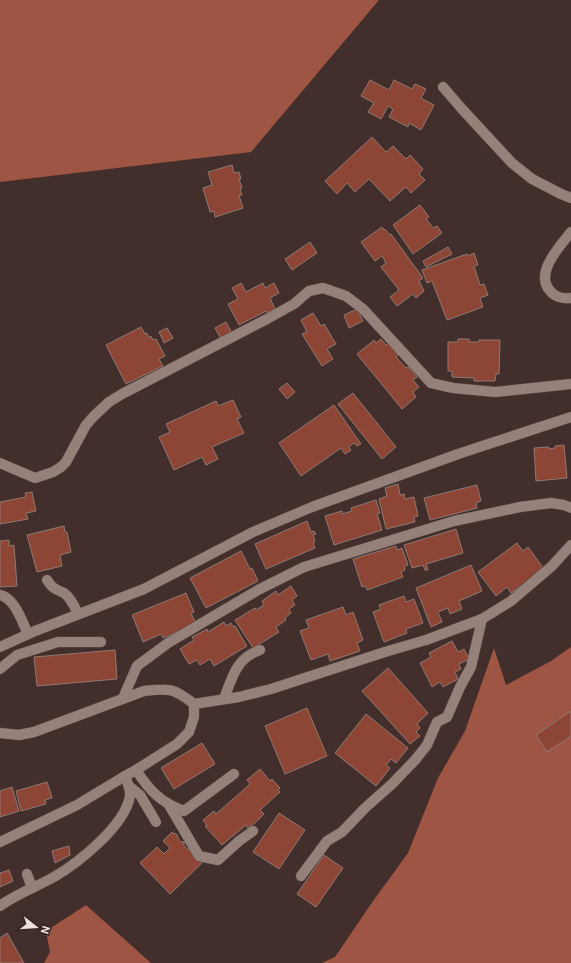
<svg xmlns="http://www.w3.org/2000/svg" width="571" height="963" viewBox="0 0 571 963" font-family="Roboto,sans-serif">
  <rect width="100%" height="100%" fill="#422f2b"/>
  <g fill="#9f5544">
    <polygon points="0,0 379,0 251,152 0,182"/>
    <polygon points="571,647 571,963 322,963 335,957 373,901 408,853 438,778 465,731 494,648 506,685 551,661"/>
    <polygon points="86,905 151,963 44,963 50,952 46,931"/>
  </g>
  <g fill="#8d4535" stroke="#8f7973">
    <polygon points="370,80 389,90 394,80 412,89 415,84 426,89 421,98 434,105 421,130 409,123 408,127 389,117 393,109 388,106 381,119 368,112 374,103 361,96"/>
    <polygon points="372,137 386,152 393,146 406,159 410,155 423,169 419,174 425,180 411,193 406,187 390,201 369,179 355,192 347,183 337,194 325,181"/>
    <polygon points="232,165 234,173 239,172 241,179 239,179 242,188 240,189 242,195 239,195 243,208 215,217 214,211 210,212 203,188 212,185 208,172"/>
    <polygon points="420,205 429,217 426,219 433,228 437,226 442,233 413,254 393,225"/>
    <polygon points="382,227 384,230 385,229 390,235 391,234 423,278 419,281 424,291 416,298 413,294 397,306 390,297 399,290 381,267 386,263 382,256 375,261 361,242"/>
    <polygon points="310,242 317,253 292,270 285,259"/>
    <polygon points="448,247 452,254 426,267 423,261"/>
    <polygon points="474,253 478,265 474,266 480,285 484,284 488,295 480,298 483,307 447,320 432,281 427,283 422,270 467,254 468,256"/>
    <polygon points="241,283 246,292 263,283 265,288 274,283 279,293 270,298 275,309 267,313 266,311 239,325 228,304 238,299 232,288"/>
    <polygon points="357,309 363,321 349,328 344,315"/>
    <polygon points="313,313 321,326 324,324 336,344 327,349 333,359 322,366 302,334 307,332 301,320"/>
    <polygon points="226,322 232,333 221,339 215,328"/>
    <polygon points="141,327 145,334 147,333 149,338 151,336 153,340 156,339 165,356 159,359 163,366 126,384 106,345"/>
    <polygon points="167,328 173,338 164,343 159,332"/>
    <polygon points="381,339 386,345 388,343 398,355 396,357 406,368 408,367 417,377 413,380 419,387 413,392 416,397 402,409 357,354 374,340 376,343"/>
    <polygon points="458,339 469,339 469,342 479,342 479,340 500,340 499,374 496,374 495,381 474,381 474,378 452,377 452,371 448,371 448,342 458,342"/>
    <polygon points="287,383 295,392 287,399 279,389"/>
    <polygon points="353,393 396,447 382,459 338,404"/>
    <polygon points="233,400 241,417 237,419 244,433 212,447 218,459 206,465 202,457 174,470 159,437 170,432 166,424 216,401 218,406"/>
    <polygon points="334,405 361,444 357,446 354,443 349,447 351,450 345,454 341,448 301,476 279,443"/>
    <polygon points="564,445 567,478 536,481 534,448 549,447 549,449 555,448 555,446"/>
    <polygon points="398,484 400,495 404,494 405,499 414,497 418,516 414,517 415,522 386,529 379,499 387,496 385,488"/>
    <polygon points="477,485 481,501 476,503 477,508 430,520 424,498"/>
    <polygon points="32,492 36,511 26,513 28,519 0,524 0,502 26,497 25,493"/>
    <polygon points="376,500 380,513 377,514 382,530 334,545 325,516 342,511 342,514 352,511 351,508"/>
    <polygon points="307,521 311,532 314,531 316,534 313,535 315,542 313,543 315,548 266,569 255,544"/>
    <polygon points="64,526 65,532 67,532 71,552 60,555 62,566 37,572 27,535"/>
    <polygon points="456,529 463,553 426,564 428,570 425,570 423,565 412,568 404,545"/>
    <polygon points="9,540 9,546 14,545 17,586 0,587 0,541"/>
    <polygon points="517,543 523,551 528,547 544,569 511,593 507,587 496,596 478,572"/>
    <polygon points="396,546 397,550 402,548 408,565 404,567 405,570 401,572 403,577 367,590 366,586 362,587 353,559"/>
    <polygon points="241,551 250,569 252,568 258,581 206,608 190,578"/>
    <polygon points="471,565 482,591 459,601 462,609 450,614 448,608 438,612 442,622 431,627 416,588"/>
    <polygon points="291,586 297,596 292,600 295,605 289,609 291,613 285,618 286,620 276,627 279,632 253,648 235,620 255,608 256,610 264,605 262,601 276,591 278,595"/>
    <polygon points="186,593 194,612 191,613 196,624 163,638 161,634 143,642 132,615"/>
    <polygon points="404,596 406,602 414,599 423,623 406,629 407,633 384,642 373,612 381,609 379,605"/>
    <polygon points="343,607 346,615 353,612 363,640 357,643 360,651 330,661 328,654 311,660 300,631 309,628 306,620"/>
    <polygon points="224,622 226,626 231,623 233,627 235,626 247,646 214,666 210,659 200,665 197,660 189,664 180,649 194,640 192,637 207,629 208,632"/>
    <polygon points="452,641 458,652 464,649 469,659 459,664 461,669 455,672 458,679 443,687 440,682 432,687 420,663 431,657 429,653"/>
    <polygon points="115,650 117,679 37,686 34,657"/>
    <polygon points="388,668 428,713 417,724 420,728 416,732 420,736 410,744 362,691"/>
    <polygon points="307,708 327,756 285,774 265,726"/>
    <polygon points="571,711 571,736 547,752 536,735"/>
    <polygon points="366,714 408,748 396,763 391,759 386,765 390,768 376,786 335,753"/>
    <polygon points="202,743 215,764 174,789 161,768"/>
    <polygon points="260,769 270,781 272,779 280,788 278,790 280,792 260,810 264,814 257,821 248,828 246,825 222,845 205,826 207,825 203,820 214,811 216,814 250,784 247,780"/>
    <polygon points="47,782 52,798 45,800 46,804 21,811 16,791"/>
    <polygon points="12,787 19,811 0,817 0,791"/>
    <polygon points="279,813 305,830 279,869 253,852"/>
    <polygon points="172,832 174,834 175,833 178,836 177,837 182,843 183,841 185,843 183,844 188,850 190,848 203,862 170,894 140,863 157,847 164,854 170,848 163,841"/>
    <polygon points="69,846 70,855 55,863 52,851"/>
    <polygon points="324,855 343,868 316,907 297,894"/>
    <polygon points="9,870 13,881 0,887 0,873"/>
    <polygon points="7,933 24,963 0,963 0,938"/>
  </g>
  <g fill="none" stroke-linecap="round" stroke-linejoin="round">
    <g stroke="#5b4c48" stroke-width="11">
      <g id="minor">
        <polyline points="443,87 462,109 512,163 532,179 561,194 571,198"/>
        <path d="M571 232C560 246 533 274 551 292 556 297 564 299 571 298"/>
        <polyline points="0,463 35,478 53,472 61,467 66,462 86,425 94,416 109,402 122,394 267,319 294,304 309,291 323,288 346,296 363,309 431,383 453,388 495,392 571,384"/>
        <path d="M47 580C54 590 54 588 64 593 71 598 75 607 78 614"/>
        <path d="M0 595C15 598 22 622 28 634"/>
        <polyline points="0,669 17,655 58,642 101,642"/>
        <polyline points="123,698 137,666 168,643 258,590 304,567 454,521 520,507 551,503 564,505 571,508"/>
        <path d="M224 699C232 678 236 658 260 650"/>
        <polyline points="194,704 239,697 271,689 388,651 426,640 482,619 511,601 552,566 571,545"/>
        <path d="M136 770C150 791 160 802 184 811L234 774"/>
        <polyline points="129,786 140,795 156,822"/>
        <polyline points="169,805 199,856 218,860 239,841 253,831"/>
        <polyline points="27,874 32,888"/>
        <polyline points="301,876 327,841 342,832 365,808 392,784 416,759 427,745 437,722 447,717 460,687 471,667 482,619"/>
        <path d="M0 906C16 894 36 887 54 877 78 863 125 826 130 796 131 790 127 782 125 776"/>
      </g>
    </g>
    <g stroke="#5b4c48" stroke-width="11">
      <g id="tertiary">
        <polyline points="0,647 35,631 144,589 253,532 312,507 461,453 571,417"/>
        <path d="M0 733 19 735 34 732 144 691C169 688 174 688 194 704V717L189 732 177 744 136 770 125 776 77 805 0 842"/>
      </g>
    </g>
    <use href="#minor" stroke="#96807a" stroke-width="10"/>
    <use href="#tertiary" stroke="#96807a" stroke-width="10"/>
  </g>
  <g transform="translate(36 927) rotate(107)" stroke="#382521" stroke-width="3" paint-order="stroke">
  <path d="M0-3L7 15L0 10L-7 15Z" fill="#ede1dd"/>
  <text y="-6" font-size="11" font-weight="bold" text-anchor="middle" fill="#ede1dd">N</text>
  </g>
</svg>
